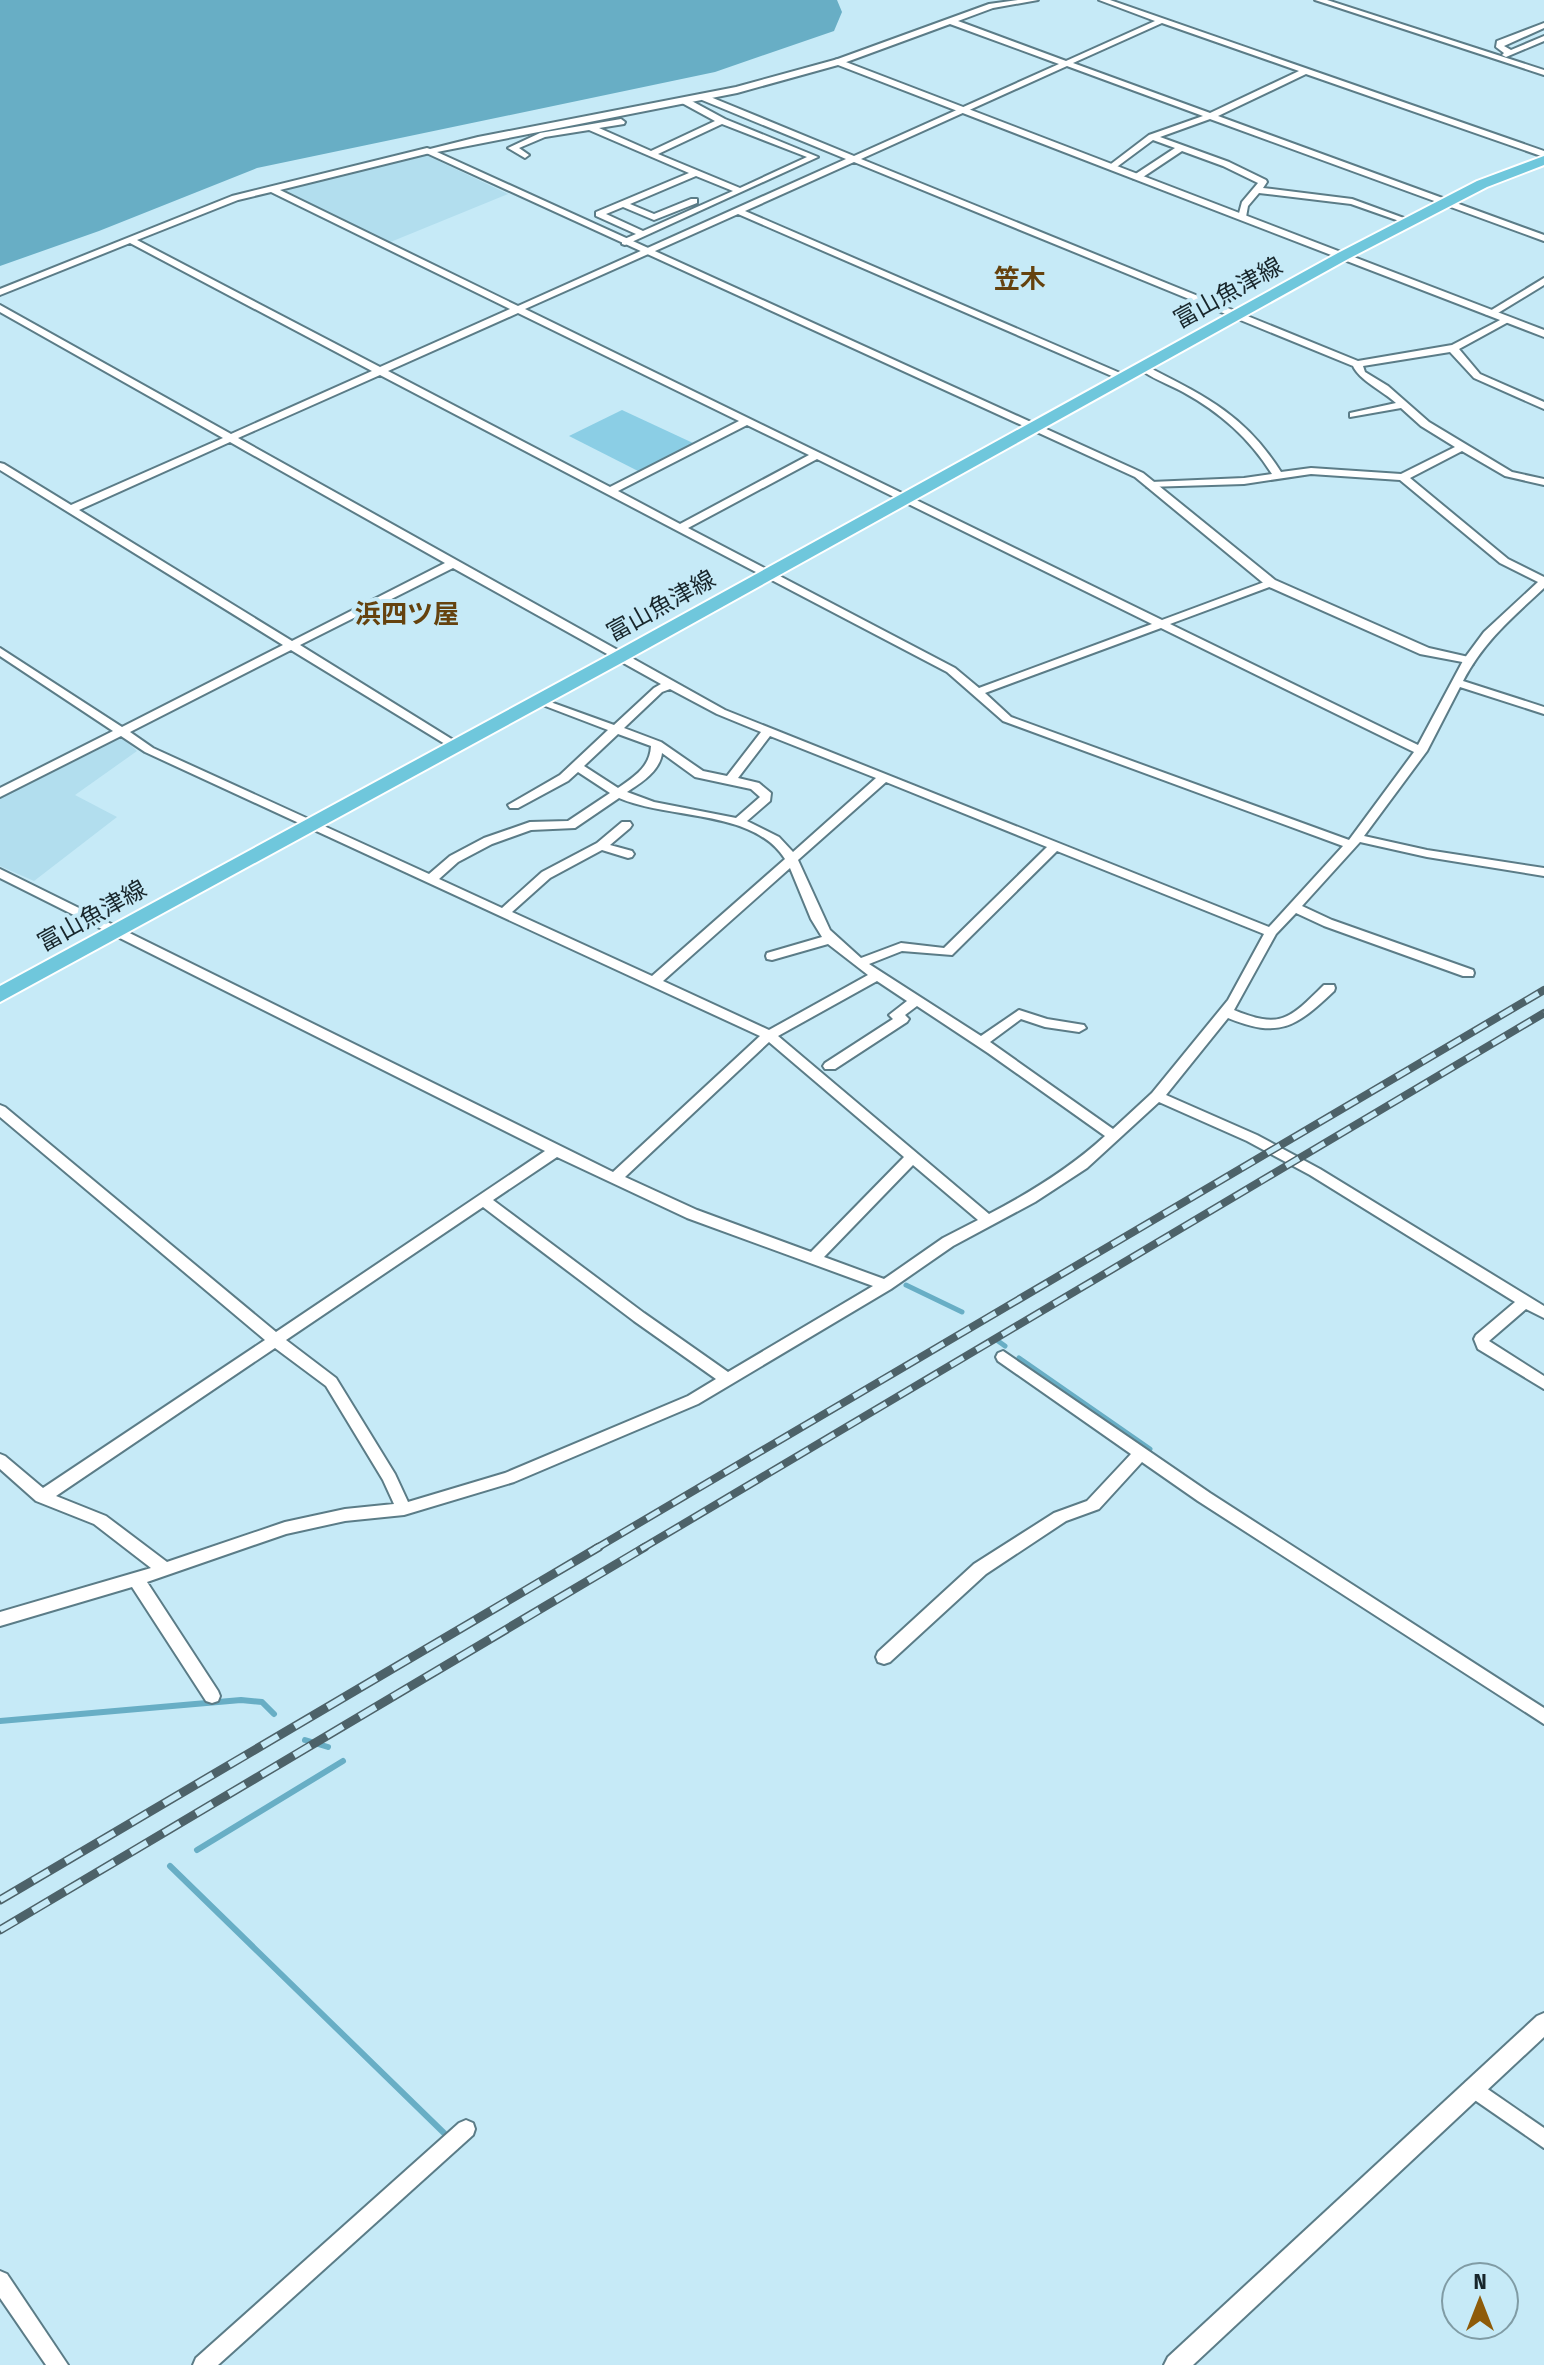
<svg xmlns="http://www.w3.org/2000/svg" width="1544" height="2365" viewBox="0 0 1544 2365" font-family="'Fira Sans Condensed','Noto Sans JP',sans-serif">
  <rect width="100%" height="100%" fill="#c6eaf7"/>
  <g fill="#b2deee">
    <polygon points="424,154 508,194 388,243 277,188"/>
    <polygon points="120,736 137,751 75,795 117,817 34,881 0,866 0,798"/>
  </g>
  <polygon fill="#8bcee5" points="622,410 693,443 640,472 569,436"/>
  <polygon fill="#68aec5" points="0,0 837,0 842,12 834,31 715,72 257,168 99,231 0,266"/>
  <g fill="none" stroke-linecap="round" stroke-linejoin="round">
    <g stroke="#68aec5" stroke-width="5">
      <polyline points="906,1285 962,1312"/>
      <polyline points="998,1341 1005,1346"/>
      <polyline points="1019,1358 1150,1449"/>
    </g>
    <g stroke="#68aec5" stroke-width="6">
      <polyline points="0,1721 241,1700 262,1702 274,1714"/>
      <polyline points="305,1740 328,1747"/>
      <polyline points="197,1850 343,1761"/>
      <polyline points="170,1866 444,2133"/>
    </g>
    <g stroke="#5b7c87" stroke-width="4">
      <g id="minor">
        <path d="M1018 0H1038L993 8 958 21 1066 61 1155 21 1099 0H1110L1544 151V157L1306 74 1218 116 1544 235V241L1210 119 1160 137 1229 162 1266 180 1267 182 1263 188 1352 199 1412 221 1405 223 1351 204 1259 193 1248 206 1246 217 1242 220 1238 217 1242 202 1258 183 1223 166 1182 151 1140 179H1134V175L1175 148 1153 140 1114 169 1107 167 1149 135 1203 116 1067 66 861 159 1358 361 1452 345 1504 318 1512 320 1459 349 1480 374 1544 402V409L1474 378 1450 352 1363 366 1365 372 1388 386 1429 422 1512 472 1544 479V485L1505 476 1462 451 1410 478 1508 559 1544 577V588C1512 618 1484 641 1463 681L1544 707V714L1460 687 1427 751 1364 836 1427 850 1544 868V876L1427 857 1360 842 1302 906 1332 920 1473 970 1474 973 1473 976H1463L1324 926 1296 913 1276 934 1234 1010C1282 1030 1290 1018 1324 985H1334L1335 988 1334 991C1296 1027 1279 1039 1228 1018L1166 1095 1257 1135 1320 1169 1544 1306V1318L1526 1309 1489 1341 1544 1376V1389L1478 1349 1474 1339 1476 1335 1515 1302 1310 1175 1247 1141 1159 1102 1087 1168 1035 1202 953 1246 891 1289 698 1404 514 1482 404 1515 345 1521 286 1534 147 1582 218 1691 220 1696 218 1701 212 1703 206 1701 132 1587 0 1626V1612L151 1568 94 1524 36 1501 0 1469V1454L5 1456 43 1488 265 1340 0 1117V1105L5 1107 276 1332 545 1151 0 878V869L613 1172 760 1036 145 752 121 736 0 797V788L113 731 0 656V648L122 727 283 645 0 470V463L4 464 71 505 223 438 0 312V305L231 434 372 371 130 243 0 295V289L232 196 427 148 430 149V153L280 190 518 306 846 159 702 100V96H708L854 156 1059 64 950 24 841 64H835V60L989 4ZM1162 23 1299 71 1210 113 1073 63ZM854 162 1353 366C1359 380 1383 391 1396 403L1350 413V417L1401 408 1421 426 1455 447 1401 474 1311 468 1281 472C1245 415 1205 396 1146 366L1138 368C1151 378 1168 384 1183 392 1221 413 1249 438 1272 474L1244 478 1151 482 1147 483V487L1244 484 1311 474 1400 480 1500 563 1538 582 1484 632 1464 659 1418 745 1170 624 1275 585V581H1267L1162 620 525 309 738 214 1121 380H1127V376L745 211ZM271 192 510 309 380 367 137 240 238 200ZM518 313 739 421 610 487 388 371ZM380 375 947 672 1003 721 1343 846 1269 927 725 710 238 438ZM747 425 809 455 680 524 618 491ZM230 442 445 563 292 641 79 510ZM817 459 1152 624 979 688 955 668 688 528ZM453 568 661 684 654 688 614 725 542 699 538 698 532 701 608 730 560 775 508 805 510 808H518L568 781 578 772 610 793 568 821 530 822 484 838 450 856 429 874 153 748 130 732 291 650 450 747H458V743L300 645ZM1161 628 1414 752 1349 840 1011 717 985 693ZM670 689 717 714 761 732 727 776 703 771 661 742 624 728 662 692ZM618 734 651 746C650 767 635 776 618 788L584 766ZM770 736 876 778 793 852 779 837 747 821 770 801 771 793 759 783 738 778ZM662 753 695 777 751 789 760 797 736 818 654 802 627 792C641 783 660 771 662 753ZM886 782 1047 847 944 948 901 943 861 958 830 930 798 860ZM619 798C670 820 753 809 785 859L652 976 512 912 550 878 602 850 628 858 632 857 634 854 632 851 610 845 630 828 632 825 630 822H622L597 843 542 872 502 908 439 879 458 862 492 844 531 830 575 828ZM1057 851 1264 934 1228 1000 1152 1093 1113 1129 990 1042 1021 1019 1045 1027 1079 1032 1086 1028 1084 1025 1047 1019 1019 1010 981 1036 869 964 902 951 952 955ZM790 868 811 919 822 937 767 953 766 956 767 959 772 960 828 944 868 975 769 1030 663 981ZM877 981 907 1001 889 1015 893 1019 825 1063 823 1066 825 1069H835L907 1022 909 1019 905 1015 917 1006 988 1053 1105 1136C1070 1168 1031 1192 989 1214L778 1036ZM769 1042 904 1157 811 1252 697 1210 625 1177ZM557 1157 687 1218 873 1286 728 1372 644 1313 493 1200ZM913 1165 978 1220 943 1238 884 1279 824 1257ZM483 1207 634 1321 716 1379 688 1396 505 1473 408 1502 395 1474 336 1378 286 1340ZM275 1348 326 1386 383 1480 394 1504 345 1509 285 1522 167 1562 106 1516 56 1496Z"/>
        <polygon points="1315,0 1327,0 1544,70 1544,75"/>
        <polygon points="1544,23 1544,28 1504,46 1511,50 1544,36 1544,41 1506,57 1502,55 1504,53 1496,47 1497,41"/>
        <path d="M682 99H688L725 119 818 157 625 245 622 244V240L636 234 596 216V212L689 173 589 130 545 137 519 148 529 155 525 158 508 148 540 133 621 119 625 122 624 124 599 128 651 151 715 121 682 103ZM722 124 807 157 740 188 658 154ZM696 176 733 191 643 231 606 214 623 207 654 220 697 203V199H691L654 214 630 204Z"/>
        <polygon points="1544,278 1544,285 1493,316 1485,314"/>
        <polygon points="1003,1351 1210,1493 1544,1708 1544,1724 1198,1501 1142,1462 1099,1509 1066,1521 986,1574 890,1662 884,1664 878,1662 876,1657 878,1652 974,1564 1054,1513 1087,1501 1131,1454 998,1361 996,1357 998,1353"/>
        <polygon points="1473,2079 1544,2128 1544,2148 1466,2094 1464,2088 1466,2082"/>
        <polygon points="466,2120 473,2123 475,2129 473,2135 218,2365 193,2365 196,2358 459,2123"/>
        <polygon points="0,2271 7,2274 68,2365 46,2365 0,2298"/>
      </g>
    </g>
    <g stroke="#5b7c87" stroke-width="4">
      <g id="tertiary">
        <polygon points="838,59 1544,330 1544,337 838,65 737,93 437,152 1143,473 1275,580 1429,648 1473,658 1473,664 1420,654 1267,586 1135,477 422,151 478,137 736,87"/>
        <polygon points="1544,2013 1544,2037 1193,2365 1164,2365 1168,2357 1537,2016"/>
      </g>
    </g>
    <g stroke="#fff" stroke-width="4">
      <polygon id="primary" points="1544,156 1544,165 1487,187 1348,259 625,661 0,1002 0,986 613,653 1338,253 1477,181"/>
    </g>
    <use href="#minor" fill="#fff" fill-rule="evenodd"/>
    <use href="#tertiary" fill="#fff" fill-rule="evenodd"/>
    <use href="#primary" fill="#6fc7dc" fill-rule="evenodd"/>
    <g stroke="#4d6269" stroke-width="8">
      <g id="rail-far1">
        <polyline points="595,1549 1544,990"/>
        <polyline points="641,1549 1544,1013"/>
      </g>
    </g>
    <g stroke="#4d6269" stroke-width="9">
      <g id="rail">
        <polyline points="0,1900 599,1547"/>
        <polyline points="0,1930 645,1547"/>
      </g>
    </g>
    <use href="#rail-far1" stroke="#c6eaf7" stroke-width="5" stroke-dasharray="15" stroke-linecap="butt"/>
    <use href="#rail" stroke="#c6eaf7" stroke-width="6" stroke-dasharray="19" stroke-linecap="butt"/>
  </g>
  <g text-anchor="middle" stroke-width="8" stroke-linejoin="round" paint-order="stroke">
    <g font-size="24" fill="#18262b" stroke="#c6eaf7">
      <text transform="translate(1228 293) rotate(-29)" y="8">富山魚津線</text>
      <text transform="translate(661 606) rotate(-29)" y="8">富山魚津線</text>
      <text transform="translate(92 916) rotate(-29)" y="8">富山魚津線</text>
    </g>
    <g font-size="26" font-weight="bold" fill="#65420e" stroke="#c6eaf7">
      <text x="1020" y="288">笠木</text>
      <text x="407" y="623">浜四ツ屋</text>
    </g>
  </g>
  <g transform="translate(1480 2301)"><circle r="38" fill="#c6eaf7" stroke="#809ca5" stroke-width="2"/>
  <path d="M0-6L14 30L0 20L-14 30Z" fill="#8e5b09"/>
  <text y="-12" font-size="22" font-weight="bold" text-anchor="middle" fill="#18262b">N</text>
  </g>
</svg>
